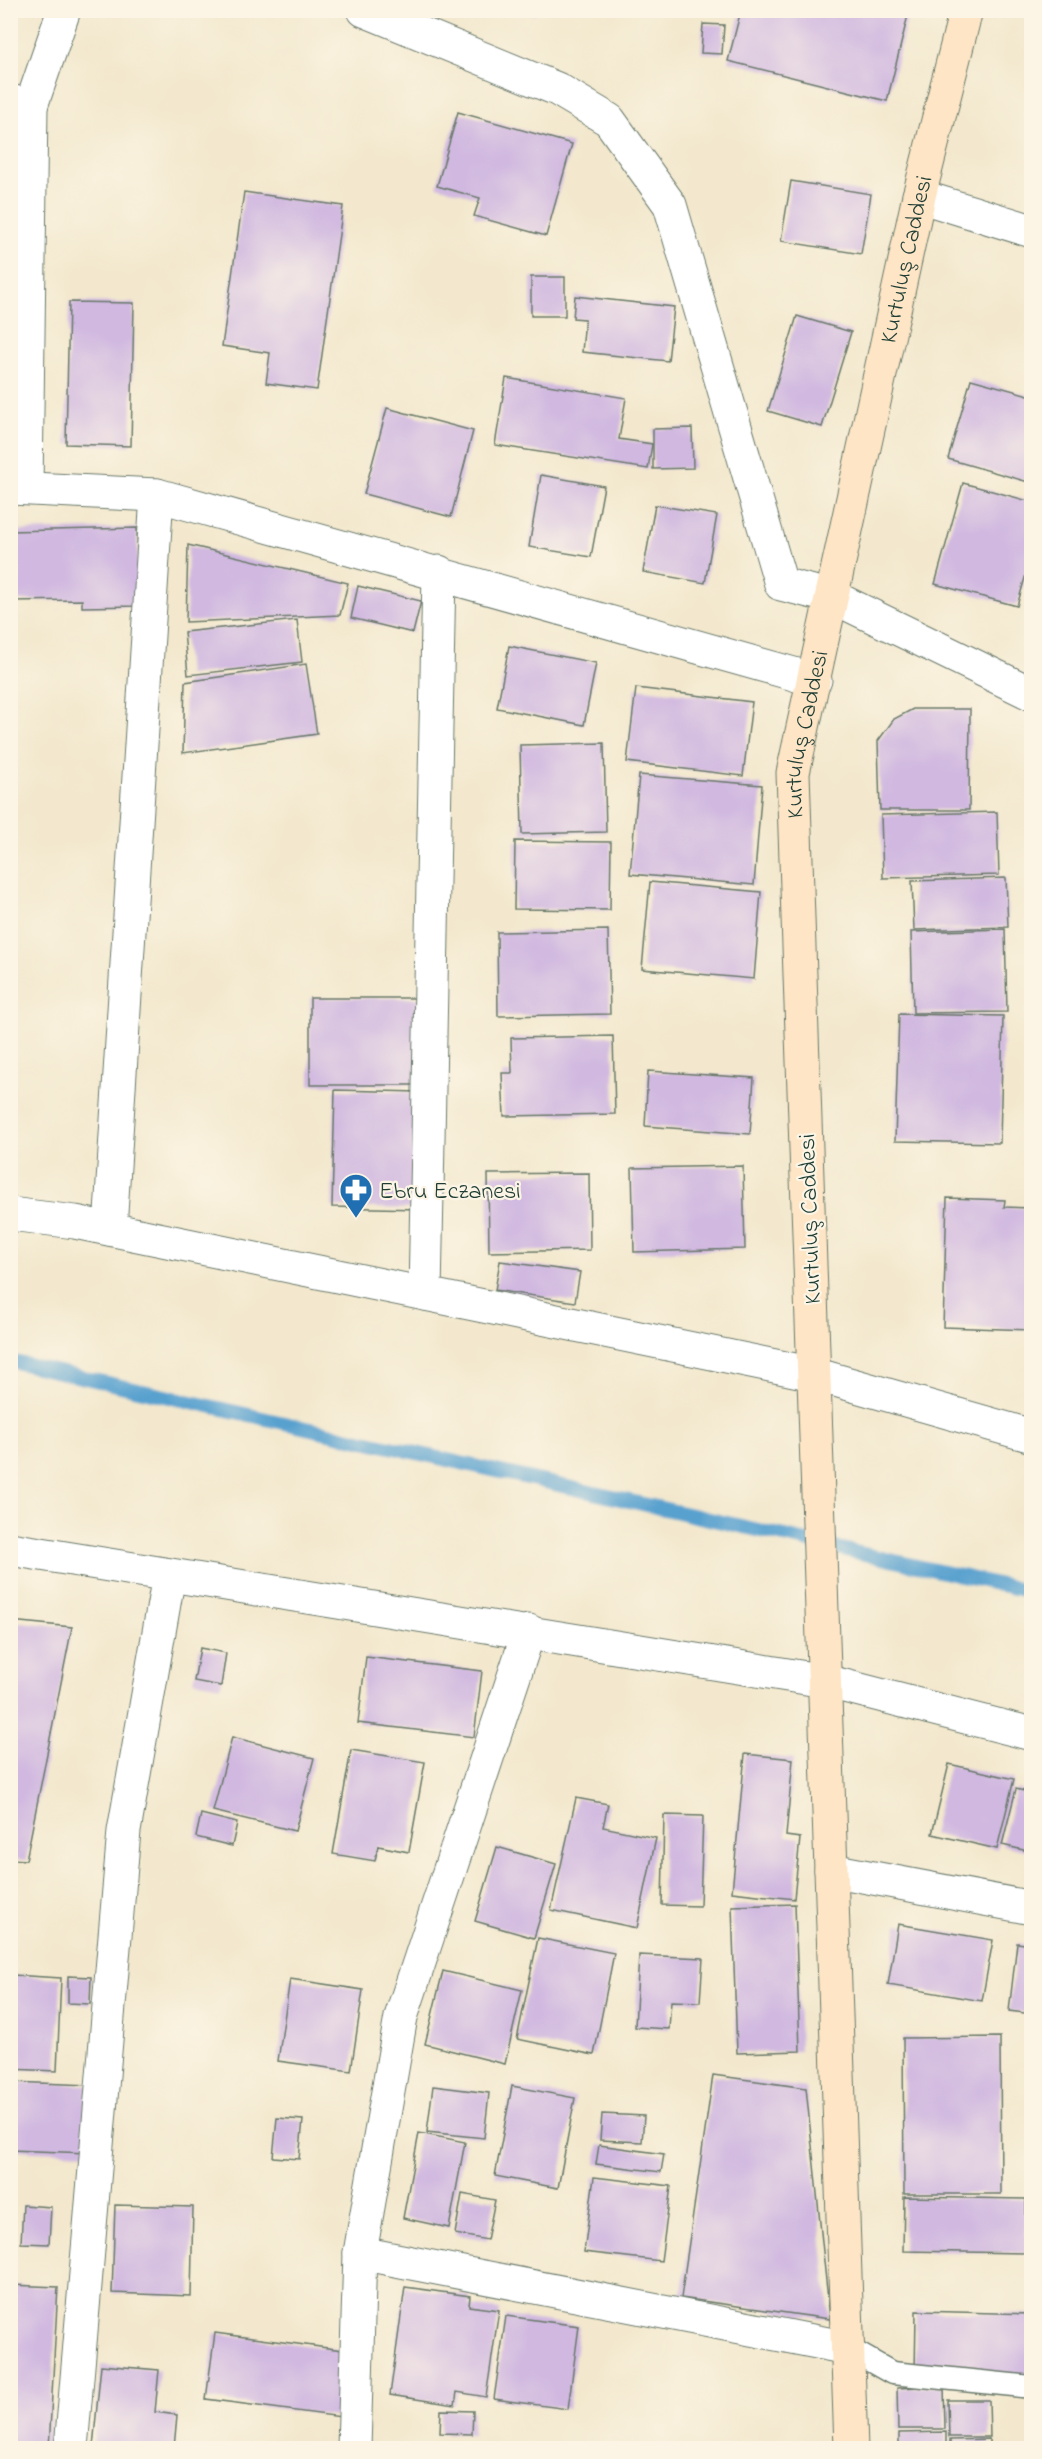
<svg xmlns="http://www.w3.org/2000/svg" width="1042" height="2459" viewBox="0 0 1042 2459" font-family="'Indie Flower',sans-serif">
  <rect width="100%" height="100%" fill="#fcf5e5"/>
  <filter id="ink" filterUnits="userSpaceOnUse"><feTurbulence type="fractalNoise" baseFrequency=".0167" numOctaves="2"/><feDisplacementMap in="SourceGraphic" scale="12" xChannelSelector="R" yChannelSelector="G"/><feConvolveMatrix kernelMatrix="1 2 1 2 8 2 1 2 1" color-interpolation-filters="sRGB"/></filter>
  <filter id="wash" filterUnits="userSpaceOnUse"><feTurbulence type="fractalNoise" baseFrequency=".008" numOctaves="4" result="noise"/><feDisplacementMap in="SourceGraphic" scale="24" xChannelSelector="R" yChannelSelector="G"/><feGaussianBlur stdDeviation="1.35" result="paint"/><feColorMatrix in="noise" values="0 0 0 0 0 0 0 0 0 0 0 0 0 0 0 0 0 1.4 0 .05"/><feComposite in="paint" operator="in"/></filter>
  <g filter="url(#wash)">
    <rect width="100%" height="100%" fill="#f3e8cd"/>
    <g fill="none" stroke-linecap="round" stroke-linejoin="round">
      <polyline stroke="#59a1cf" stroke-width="14" points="10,1361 1032,1592"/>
    </g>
    <g id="blocks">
      <g fill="#d0b8e0">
        <polygon points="519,10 537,10 535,15"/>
        <polygon points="741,10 909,11 887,101 728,61"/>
        <polygon points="703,24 724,25 722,54 701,53"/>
        <polygon points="458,112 572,144 546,236 474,216 480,198 437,186"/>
        <polygon points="791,181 871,194 861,254 781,241"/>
        <polygon points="244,192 343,206 317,390 266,383 270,353 222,346"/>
        <rect x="531" y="277" width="34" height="39"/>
        <polygon points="575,296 674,307 668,361 582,352 585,319 573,318"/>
        <polygon points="69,302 134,303 131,446 66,444"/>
        <polygon points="797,316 851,332 822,427 768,411"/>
        <polygon points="506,378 626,398 619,439 652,444 648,469 495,445"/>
        <polygon points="971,379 1032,396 1032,483 948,459"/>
        <polygon points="387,408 473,431 451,517 364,494"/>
        <polygon points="692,428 693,468 653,469 653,429"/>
        <polygon points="541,475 604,486 591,557 529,547"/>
        <polygon points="963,483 1032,502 1032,553 1017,606 935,584"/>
        <polygon points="655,505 717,515 705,583 643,572"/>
        <polygon points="137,528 139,606 82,607 82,600 10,601 10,531"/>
        <polygon points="188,545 348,583 340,615 186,622"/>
        <polygon points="358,586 421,601 413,633 351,618"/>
        <polygon points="297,620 302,662 188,675 184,632"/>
        <polygon points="509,646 596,663 584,725 497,708"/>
        <polygon points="306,664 317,734 183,753 185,682"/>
        <polygon points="636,688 752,702 743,776 627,762"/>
        <polygon points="913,709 970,709 969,810 880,810 878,741 894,719"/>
        <polygon points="604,743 606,832 522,834 520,745"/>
        <polygon points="639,775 762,785 754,885 630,874"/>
        <polygon points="997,812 999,875 883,878 881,815"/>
        <polygon points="515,841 611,842 610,910 514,909"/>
        <polygon points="1006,878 1008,927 914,930 912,881"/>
        <polygon points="650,882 761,892 754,979 642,969"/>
        <polygon points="1005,929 1007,1012 913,1013 911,932"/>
        <polygon points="608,930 610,1014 498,1016 497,932"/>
        <rect x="310" y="998" width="109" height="87"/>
        <polygon points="899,1014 1003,1016 1000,1143 895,1141"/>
        <polygon points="613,1036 615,1114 504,1116 502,1073 512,1073 511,1038"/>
        <polygon points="648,1071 754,1078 750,1134 645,1126"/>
        <polygon points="335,1090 420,1092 418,1209 332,1207"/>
        <polygon points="743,1166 745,1249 634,1252 632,1168"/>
        <polygon points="589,1173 590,1250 489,1252 488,1174"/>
        <polygon points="947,1198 1005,1200 1004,1207 1032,1208 1032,1330 943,1327"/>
        <polygon points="500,1261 580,1272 575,1302 495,1290"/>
        <polygon points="10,1621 72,1627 26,1860 10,1859"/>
        <polygon points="200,1648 226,1653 221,1686 194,1681"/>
        <polygon points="366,1657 482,1671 474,1737 358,1723"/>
        <polygon points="232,1737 314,1758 295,1831 213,1811"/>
        <polygon points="351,1750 425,1762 409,1852 378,1846 375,1861 333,1854"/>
        <polygon points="745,1754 793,1759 786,1836 800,1838 794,1899 732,1892"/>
        <polygon points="949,1764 1014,1779 997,1849 932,1834"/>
        <polygon points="1016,1789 1032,1793 1032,1852 1002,1845"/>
        <polygon points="576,1798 608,1804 603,1827 656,1838 637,1928 551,1910"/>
        <polygon points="201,1814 237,1823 232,1846 196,1837"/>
        <polygon points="664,1815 703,1816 700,1906 662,1905"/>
        <polygon points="497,1847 556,1864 534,1938 475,1921"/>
        <polygon points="795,1904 800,2051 737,2053 732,1906"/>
        <polygon points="898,1924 993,1940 982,2001 888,1985"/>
        <polygon points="538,1938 614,1953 594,2055 517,2039"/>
        <polygon points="1017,1943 1032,1945 1032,2014 1009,2011"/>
        <polygon points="639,1955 703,1958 700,2002 671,2001 669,2029 635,2027"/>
        <polygon points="443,1971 522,1990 505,2064 425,2044"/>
        <polygon points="12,1975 61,1978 57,2071 10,2069"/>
        <polygon points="68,1976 91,1977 90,2004 68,2003"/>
        <polygon points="290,1979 363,1990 351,2071 278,2061"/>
        <polygon points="1000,2037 1001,2194 904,2194 903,2038"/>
        <polygon points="713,2075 806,2088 830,2319 681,2298"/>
        <polygon points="10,2082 91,2085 88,2153 10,2150"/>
        <polygon points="433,2086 489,2093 484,2138 427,2132"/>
        <polygon points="512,2086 575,2098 558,2188 495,2176"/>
        <polygon points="602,2114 644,2116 642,2142 600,2140"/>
        <polygon points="277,2118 303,2120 299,2159 273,2157"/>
        <polygon points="419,2133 465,2142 449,2228 403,2218"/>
        <polygon points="599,2145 664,2154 661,2172 596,2164"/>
        <polygon points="594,2177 671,2186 661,2261 584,2252"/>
        <polygon points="462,2194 495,2200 487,2240 455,2234"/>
        <polygon points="904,2197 1026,2199 1026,2253 903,2251"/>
        <polygon points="23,2205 51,2207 49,2244 21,2243"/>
        <polygon points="115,2205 193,2207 191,2296 112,2293"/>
        <polygon points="10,2285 58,2287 49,2448 10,2448"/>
        <polygon points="405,2287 470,2296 469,2306 499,2310 486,2397 457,2392 455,2405 390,2395"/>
        <polygon points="916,2311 1032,2314 1032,2376 915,2374"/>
        <polygon points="506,2316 579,2326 568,2409 494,2399"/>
        <polygon points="215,2333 350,2351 341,2417 206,2399"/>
        <polygon points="101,2365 159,2370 155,2412 177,2415 174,2448 93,2447"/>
        <polygon points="944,2386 945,2429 898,2429 897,2388"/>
        <polygon points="948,2400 989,2400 990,2437 949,2437"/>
        <polygon points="441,2410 473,2411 472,2434 440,2433"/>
        <polygon points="946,2432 946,2448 899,2448 899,2433"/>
        <polygon points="989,2439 989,2448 950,2448 950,2440"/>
      </g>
    </g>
  </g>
  <g filter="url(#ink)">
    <use href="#blocks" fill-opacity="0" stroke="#69796a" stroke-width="1.5"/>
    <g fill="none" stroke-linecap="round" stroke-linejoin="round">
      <g stroke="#69796a" stroke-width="25">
        <polyline id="service" points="848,2348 892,2373 1032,2387"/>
      </g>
      <g stroke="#69796a" stroke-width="35">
        <g id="minor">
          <polyline points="364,10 557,89 609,120 670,205 781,584 833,597 1032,694"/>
          <polyline points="10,101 31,106 26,488"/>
          <polyline points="31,106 64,10"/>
          <polyline points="919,196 1032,231"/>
          <polyline points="10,488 157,495 815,680"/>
          <polyline points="10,1214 75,1222 814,1374 1032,1436"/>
          <polyline points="110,1229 157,495"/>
          <polyline points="425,1294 439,572"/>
          <polyline points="10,1549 825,1681 1032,1734"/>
          <polyline points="831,1870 1032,1908"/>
          <polyline points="360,2253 848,2348"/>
          <polyline points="71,2448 124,1831 169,1575"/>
          <polyline points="354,2448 360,2253 401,2017 529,1631"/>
        </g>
      </g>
      <g stroke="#69796a" stroke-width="35">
        <g id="secondary">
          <path id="s1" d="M851 2448 793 773 919 196 966 10"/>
        </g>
      </g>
      <use href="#service" stroke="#fff" stroke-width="22"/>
      <use href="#minor" stroke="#fff" stroke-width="33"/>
      <use href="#secondary" stroke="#fde5c5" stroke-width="33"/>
    </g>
  </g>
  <defs>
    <g id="pharmacy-pin" transform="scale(1.725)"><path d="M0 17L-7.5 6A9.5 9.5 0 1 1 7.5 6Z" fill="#1f6fb2" stroke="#fcf5e5"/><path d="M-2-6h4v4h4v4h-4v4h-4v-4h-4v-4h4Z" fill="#fff"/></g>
  </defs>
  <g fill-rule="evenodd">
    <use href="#pharmacy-pin" x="356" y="1190"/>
  </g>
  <g text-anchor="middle" stroke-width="4.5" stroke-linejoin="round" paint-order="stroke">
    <g font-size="24" fill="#1f3d34" stroke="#fcf5e5">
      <text dy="8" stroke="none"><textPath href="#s1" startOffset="2202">Kurtuluş Caddesi</textPath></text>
      <text dy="8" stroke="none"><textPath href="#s1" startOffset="1716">Kurtuluş Caddesi</textPath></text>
      <text transform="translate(809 1219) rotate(-92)" y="8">Kurtuluş Caddesi</text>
    </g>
    <g font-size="24" fill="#1f3d34" stroke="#fcf5e5" text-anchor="start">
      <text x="379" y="1198">Ebru Eczanesi</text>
    </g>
  </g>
  <rect width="1042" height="2459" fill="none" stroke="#fcf5e5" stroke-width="36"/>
</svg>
